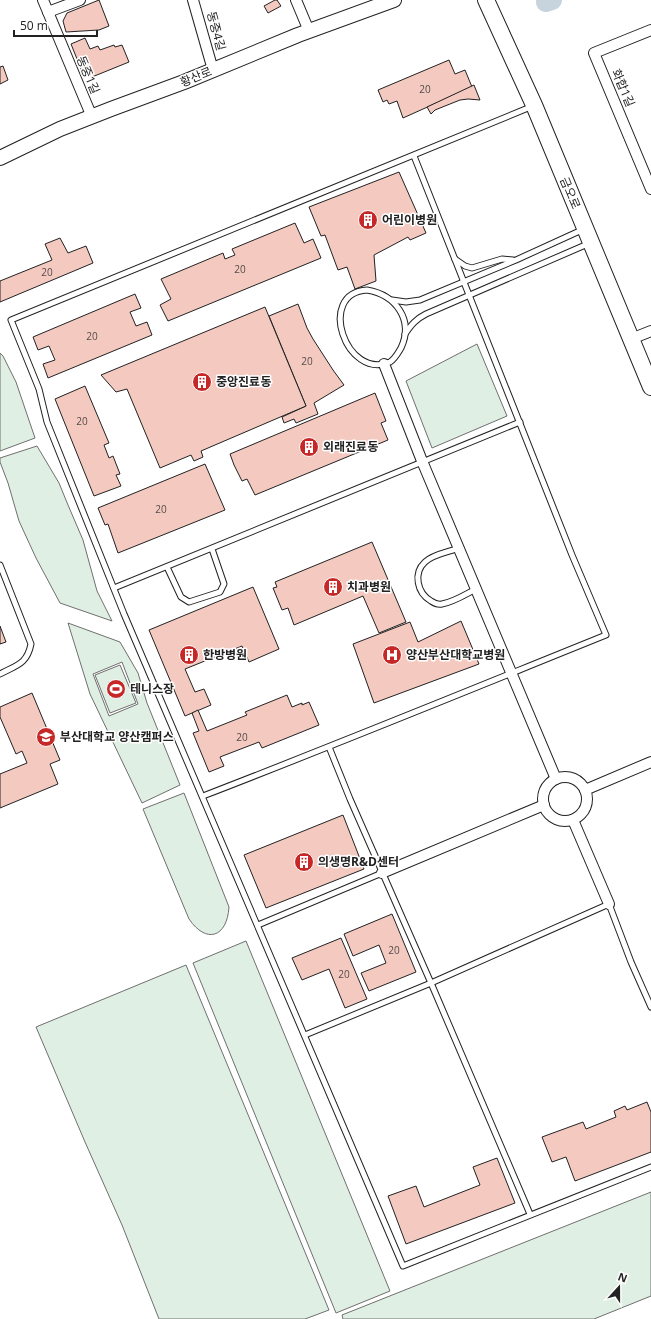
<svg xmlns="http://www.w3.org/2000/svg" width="651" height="1319" viewBox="0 0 651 1319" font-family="'Open Sans','Noto Sans KR',sans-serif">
  <rect width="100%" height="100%" fill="#fff"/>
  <g fill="#e0efe3" stroke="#6f6f6f" fill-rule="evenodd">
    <polygon points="477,344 507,416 432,448 406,381"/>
    <polygon points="0,353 3,356 16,382 35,438 0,451"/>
    <polygon points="37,446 59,483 68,505 83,540 97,591 112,621 60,603 36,558 19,521 8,483 0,462 0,458"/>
    <path d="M68 623 120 642 138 673 147 703 180 785 142 803 90 694ZM122 662 138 704 109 716 93 674Z"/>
    <polygon points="120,665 136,703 110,713 95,675"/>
    <path d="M184 793 229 907C227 938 206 944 189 919L143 809Z"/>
    <polygon points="246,941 390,1291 336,1313 193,963"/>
    <polygon points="186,965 329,1310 305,1319 159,1319 122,1225 85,1142 36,1027"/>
    <polygon points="651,1192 651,1296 594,1319 343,1319 342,1315"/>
  </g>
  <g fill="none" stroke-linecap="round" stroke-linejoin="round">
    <polyline stroke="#c7d3dd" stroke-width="20" points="546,2 552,0"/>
  </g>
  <g fill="#f3c9c0" stroke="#222">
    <polygon points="99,0 109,26 99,30 66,32 63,21 67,13"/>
    <polygon points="275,0 277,0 281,6 268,13 264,6"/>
    <polygon points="85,38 90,49 98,46 100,50 114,45 115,47 122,45 129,62 92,77 83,74 71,44"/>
    <polygon points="449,60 455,74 465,70 472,87 403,118 397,101 389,104 387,100 383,102 378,90"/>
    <polygon points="3,66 8,80 0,84 0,67"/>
    <polygon points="474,85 480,100 468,99 460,100 435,110 431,114 427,107"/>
    <polygon points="399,172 426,233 410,240 408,237 374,255 376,281 355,289 347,267 338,270 325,235 321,236 309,207"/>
    <polygon points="295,223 304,243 313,239 321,258 168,321 160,305 171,299 161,279 223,253 225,259 235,255 232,249"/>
    <polygon points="60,238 68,253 86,246 93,263 0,302 0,281 52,260 45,244"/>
    <polygon points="135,294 141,308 130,312 136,326 147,322 152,335 48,378 43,364 55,360 49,346 38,350 33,337"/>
    <polygon points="298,304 307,328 313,339 333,370 344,385 314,403 318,414 296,423 294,419 284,423 282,417 306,406 269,316"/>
    <polygon points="265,307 306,406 201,451 203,457 194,461 191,455 160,468 127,389 116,392 101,375"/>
    <polygon points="85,386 109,443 104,445 109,458 113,456 120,474 116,475 121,486 94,496 55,399"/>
    <polygon points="375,393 386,421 381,423 388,440 255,495 247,479 242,481 234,465 230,454"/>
    <polygon points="205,464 225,510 118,553 108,524 105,525 98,508"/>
    <polygon points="372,542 406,622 379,633 363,596 294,625 288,608 282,610 273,588 277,587 275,582"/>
    <polygon points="253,587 279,649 249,662 242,646 185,669 195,692 204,689 211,705 185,716 149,630"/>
    <polygon points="461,621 479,664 374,703 353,644 410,622 418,642"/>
    <polygon points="0,626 6,642 0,644"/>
    <polygon points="32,693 60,760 50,764 58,784 0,808 0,774 27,763 22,751 16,754 0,717 0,707"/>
    <polygon points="287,695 292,707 302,703 302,705 309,702 319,725 262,748 259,742 220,757 224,766 209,772 193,733 199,731 192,713 198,710 207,731 247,715 245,712"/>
    <polygon points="343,815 364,869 266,908 244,855"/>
    <polygon points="392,914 416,972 369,991 361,973 386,963 379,945 353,956 344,934"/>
    <polygon points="341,938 367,999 345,1008 329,969 302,980 292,958"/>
    <polygon points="647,1102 651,1112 651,1152 575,1181 566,1157 552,1162 542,1137 583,1122 586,1129 616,1117 614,1111 625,1106 627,1110"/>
    <polygon points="497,1158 515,1203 406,1244 388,1196 416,1186 424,1207 480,1185 473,1167"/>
  </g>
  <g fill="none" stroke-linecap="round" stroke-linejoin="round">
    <g stroke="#222" stroke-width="7">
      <g id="lane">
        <polyline points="533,106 11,320 39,389 47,422 124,614 403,1266 651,1167"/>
        <polyline points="455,259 465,266 472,268 502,259 513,260"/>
        <path d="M367 290C396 295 414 320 401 348 398 353 395 359 390 362 346 381 316 293 367 290Z"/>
        <polyline points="392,300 406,302 420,300 516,260 584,229"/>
        <path d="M405 334C411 325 416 319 426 314L590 243"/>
        <path d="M459 548C449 552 433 554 425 562 413 573 417 593 431 601 434 603 438 605 442 604 454 602 466 594 476 589"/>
        <path d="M0 565 31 644C27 664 17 665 0 674"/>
        <polyline points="167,567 181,597 189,602 220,592 224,584 212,549"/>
        <polyline points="114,588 520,422"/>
        <polyline points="329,747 350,799 431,983 530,1214"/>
        <path d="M203 796C338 744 472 689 606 635L572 555 414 156"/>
        <polyline points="258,925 382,873"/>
        <polyline points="305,1035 431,983 609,904 631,962 651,1007"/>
      </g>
    </g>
    <g stroke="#222" stroke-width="12">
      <g id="street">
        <polyline points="43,0 92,117"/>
        <polyline points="193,0 213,70"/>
        <polyline points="296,0 309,31"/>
        <polyline points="48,12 80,0"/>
        <polyline points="651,30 594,53 651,189"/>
        <polyline points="631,339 651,331"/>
        <polyline points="384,364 422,461 556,779"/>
        <circle cx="565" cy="799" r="22"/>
        <polyline points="585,790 651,762"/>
        <polyline points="573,820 609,904"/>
        <polyline points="382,873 544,805"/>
      </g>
    </g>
    <g stroke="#222" stroke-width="16">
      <polyline id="secondary" points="0,158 60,129 111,109 184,82 298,35 394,0"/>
    </g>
    <g stroke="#222" stroke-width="18">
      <polyline id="primary" points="486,0 534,105 651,387"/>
    </g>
    <use href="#lane" stroke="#fff" stroke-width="5"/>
    <use href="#street" stroke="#fff" stroke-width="10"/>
    <use href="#secondary" stroke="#fff" stroke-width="14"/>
    <use href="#primary" stroke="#fff" stroke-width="16"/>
  </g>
  <defs>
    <g id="building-disc" transform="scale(1)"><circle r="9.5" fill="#c62828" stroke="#fff"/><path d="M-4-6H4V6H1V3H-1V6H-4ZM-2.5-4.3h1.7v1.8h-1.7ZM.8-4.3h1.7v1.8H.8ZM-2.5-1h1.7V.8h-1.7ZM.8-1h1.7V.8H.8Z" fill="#fff"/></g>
    <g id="hospital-disc" transform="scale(1)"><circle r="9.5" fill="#c62828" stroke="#fff"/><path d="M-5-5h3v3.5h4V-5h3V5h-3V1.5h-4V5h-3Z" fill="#fff"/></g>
    <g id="stadium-disc" transform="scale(1)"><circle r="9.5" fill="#c62828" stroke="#fff"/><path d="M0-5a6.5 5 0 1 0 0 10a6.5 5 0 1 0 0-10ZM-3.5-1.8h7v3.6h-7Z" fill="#fff"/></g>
    <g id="university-disc" transform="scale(1)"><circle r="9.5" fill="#c62828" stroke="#fff"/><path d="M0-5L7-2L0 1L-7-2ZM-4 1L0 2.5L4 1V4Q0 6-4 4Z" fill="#fff"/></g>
  </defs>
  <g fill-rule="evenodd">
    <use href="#building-disc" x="368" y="220"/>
    <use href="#building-disc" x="202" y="382"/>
    <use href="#building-disc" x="309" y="447"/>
    <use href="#building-disc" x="333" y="587"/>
    <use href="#building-disc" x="189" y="655"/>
    <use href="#hospital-disc" x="392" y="655"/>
    <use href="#stadium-disc" x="116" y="689"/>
    <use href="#university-disc" x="46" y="737"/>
    <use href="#building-disc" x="304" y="862"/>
  </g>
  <g text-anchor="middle" stroke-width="3" stroke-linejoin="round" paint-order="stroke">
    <g font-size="10" fill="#564c4a">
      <text x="425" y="93">20</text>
      <text x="240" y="273">20</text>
      <text x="47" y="276">20</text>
      <text x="92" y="340">20</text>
      <text x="307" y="365">20</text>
      <text x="82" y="425">20</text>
      <text x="161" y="513">20</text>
      <text x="242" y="741">20</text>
      <text x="394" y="954">20</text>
      <text x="344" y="978">20</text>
    </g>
    <g font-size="12" fill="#222" stroke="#fff">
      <text transform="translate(216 31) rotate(75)" y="4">동중4길</text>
      <text transform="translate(88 75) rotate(67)" y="4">동중1길</text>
      <text transform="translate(196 77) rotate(-22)" y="4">황산로</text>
      <text transform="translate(623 88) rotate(67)" y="4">화합1길</text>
      <text transform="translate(570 193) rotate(67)" y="4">금오로</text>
    </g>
    <g font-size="12" font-weight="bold" fill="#222" stroke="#fff" text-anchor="start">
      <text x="382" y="224">어린이병원</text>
      <text x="216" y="386">중앙진료동</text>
      <text x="323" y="451">외래진료동</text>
      <text x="347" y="591">치과병원</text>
      <text x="203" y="659">한방병원</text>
      <text x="406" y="659">양산부산대학교병원</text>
      <text x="130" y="693">테니스장</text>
      <text x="60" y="741">부산대학교 양산캠퍼스</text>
      <text x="318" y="866">의생명R&amp;D센터</text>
    </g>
  </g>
  <g transform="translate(619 1287) rotate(21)" stroke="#ffffff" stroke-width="3" paint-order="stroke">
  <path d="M0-3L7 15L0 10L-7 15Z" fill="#222222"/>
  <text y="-6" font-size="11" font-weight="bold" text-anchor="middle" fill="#222222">N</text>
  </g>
  <path d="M14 30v6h83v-6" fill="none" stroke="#222222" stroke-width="2"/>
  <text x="20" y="30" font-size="12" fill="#222222" stroke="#ffffff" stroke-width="3" paint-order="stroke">50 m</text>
</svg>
